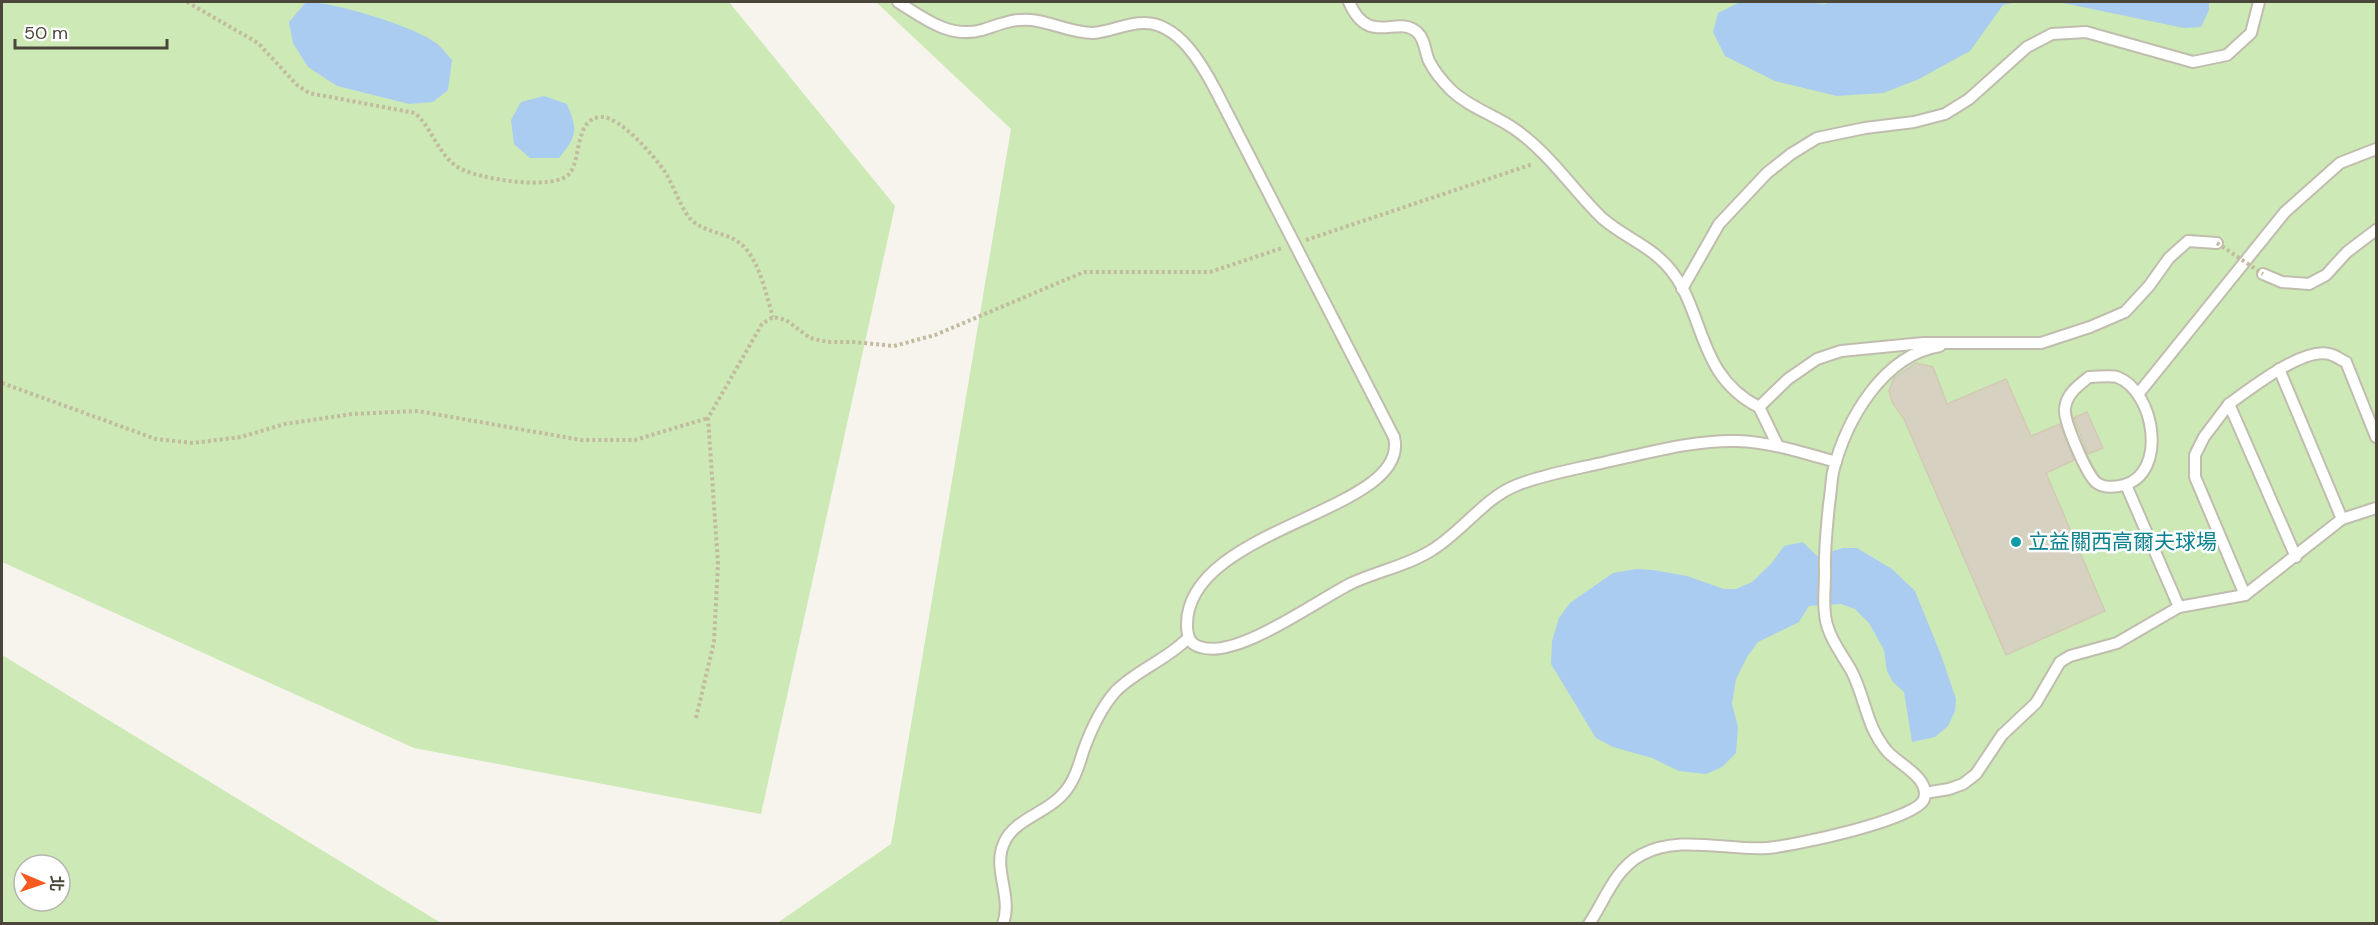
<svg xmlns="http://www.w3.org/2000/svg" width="2378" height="925" viewBox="0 0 2378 925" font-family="'DM Sans','Noto Sans TC',sans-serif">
  <rect width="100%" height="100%" fill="#f6f4ec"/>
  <g fill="#cce9b6" fill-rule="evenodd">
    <polygon points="2,2 729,2 895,206 761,814 414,748 2,562"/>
    <polygon points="876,2 2376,2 2376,923 776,924 891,844 1011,129"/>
    <path d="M2 655 441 923H2ZM24 865H60V901H24Z"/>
  </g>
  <g fill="#aaccf1">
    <path d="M306 2C334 2 414 26 436 43 442 47 447 55 452 60L448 90 433 102 409 104 337 86 308 67 293 43 289 22Z"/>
    <polygon points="1740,2 1803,2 1825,4 1829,2 2017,2 2003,5 1970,51 1917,80 1883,93 1837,96 1775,81 1725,56 1713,32 1718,13"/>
    <polygon points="2058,2 2209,2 2209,10 2201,27 2184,28"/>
    <path d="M544 96 567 104C578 130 577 136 559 158H530L514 144 511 120 521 102Z"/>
    <polygon points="1803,542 1817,556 1843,548 1857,548 1892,569 1915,591 1941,655 1956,699 1955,711 1948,726 1935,737 1912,742 1904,692 1893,682 1887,671 1884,650 1869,623 1855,609 1841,604 1809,606 1799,622 1758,642 1747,657 1736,679 1732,704 1738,727 1736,753 1722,767 1706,774 1679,771 1652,758 1613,747 1596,738 1551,664 1552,641 1559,618 1570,603 1613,573 1636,569 1653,570 1687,576 1724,589 1736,589 1752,582 1771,564 1784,546"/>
  </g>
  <g fill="#d7d1c1" stroke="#d2cab4" stroke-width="1.5">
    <polygon points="1916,363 1933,367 1947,404 2006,379 2031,436 2060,424 2074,460 2046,473 2105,611 2006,655 1904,419 1892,402 1889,391 1894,378"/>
    <polygon points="2087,412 2103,448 2088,454 2074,418"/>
  </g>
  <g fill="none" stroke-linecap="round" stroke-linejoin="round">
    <g stroke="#c1bdae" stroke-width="14">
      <g id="service">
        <path d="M898 2C924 18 949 39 982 30 998 25 1013 18 1031 20 1052 22 1071 33 1093 33 1110 32 1126 23 1143 23 1178 22 1202 64 1216 91"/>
        <path d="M1349 2C1369 48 1397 14 1417 32 1425 39 1425 52 1429 61 1435 73 1442 81 1451 90 1470 108 1495 115 1516 130 1550 154 1573 190 1602 218 1620 234 1641 242 1658 257 1708 299 1690 372 1759 407L1788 379 1817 359 1841 351 1923 343H2041L2090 327 2125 312 2149 286 2169 258 2188 241 2217 243"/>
        <polyline points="2263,274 2282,282 2309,284 2326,275 2347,252 2376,230"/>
        <polyline points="1682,289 1719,224 1767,173 1791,154 1817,138 1865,128 1914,122 1945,114 1969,99 2027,47 2052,34 2086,32 2193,62 2227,55 2251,33 2259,2"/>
        <polyline points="2279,369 2342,519"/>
        <path d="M2089 377C2097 377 2110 375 2117 377 2155 391 2168 473 2124 485 2116 487 2104 488 2097 483 2087 476 2063 420 2065 408 2067 393 2078 386 2089 377Z"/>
        <polyline points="2139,393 2285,212 2340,163 2376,149"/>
        <polyline points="2229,404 2204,437 2195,455 2195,477 2245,595"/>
        <polyline points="1759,407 1778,446"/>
        <path d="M1394 437C1413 513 1182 526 1187 628 1188 638 1190 644 1200 647 1237 660 1317 600 1352 583 1378 571 1409 565 1432 550 1462 532 1484 498 1517 485 1545 474 1576 469 1606 462 1648 453 1693 440 1737 441 1771 442 1804 453 1836 462"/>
        <polyline points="2126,485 2179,607"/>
        <path d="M2296 557 2229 404C2250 389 2303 347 2329 354 2335 355 2341 360 2346 362L2376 437"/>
        <polyline points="1925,793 1949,789 1963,784 1976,774 2002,735 2036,703 2060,662 2070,656 2117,643 2179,607 2245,595 2342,519 2376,508"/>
        <path d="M1003 924C1013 896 992 869 1004 843 1014 819 1047 813 1063 794 1075 781 1079 764 1084 749 1091 730 1102 707 1115 692 1136 670 1167 660 1188 638"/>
        <path d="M1589 924C1605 900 1615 869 1641 855 1679 834 1728 851 1768 848 1792 846 1917 820 1924 799 1931 778 1898 764 1887 751 1866 726 1866 700 1852 672 1844 657 1833 644 1828 628 1822 611 1825 590 1825 573 1824 550 1827 527 1829 504 1831 494 1831 482 1833 472 1846 420 1883 355 1940 346"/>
      </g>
    </g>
    <g stroke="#c3bb9f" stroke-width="4" stroke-dasharray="3 3" stroke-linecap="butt">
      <path d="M187 2 258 43 297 85 309 93 415 113C432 128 437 152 456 166 474 179 555 192 570 173 581 159 575 118 601 117 620 116 655 157 665 172 673 185 678 200 686 213 700 236 730 229 746 249 761 267 766 295 773 317"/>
      <polyline points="1306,240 1533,164"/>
      <polyline points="2,383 156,439 193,443 241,437 285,424 352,414 418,411 581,440 635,440 708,418"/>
      <polyline points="696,718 714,642 718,564 708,418 762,324 773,317 786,320 810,338 828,342 854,342 894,346 935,335 1084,272 1210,272 1282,248"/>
    </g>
    <use href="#service" stroke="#fff" stroke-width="10"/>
    <g stroke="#c1bdae" stroke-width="14" stroke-linecap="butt">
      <polyline id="service-bridge" points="1216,91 1394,437"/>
    </g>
    <polyline stroke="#c3bb9f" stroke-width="4" stroke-dasharray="3 3" stroke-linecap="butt" points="2217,243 2263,274"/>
    <use href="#service-bridge" stroke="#fff" stroke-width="10"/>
  </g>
  <circle fill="#0f9aa8" stroke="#fff" stroke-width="2" cx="2016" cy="542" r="6"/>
  <g text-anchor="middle" stroke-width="5" stroke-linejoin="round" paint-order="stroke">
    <g font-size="21" fill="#0d838f" stroke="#fff" text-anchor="start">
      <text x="2028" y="549">立益關西高爾夫球場</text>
    </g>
  </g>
  <rect width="2378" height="925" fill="none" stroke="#4a4639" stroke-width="6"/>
  <g transform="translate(42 883) rotate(92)"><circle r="28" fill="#ffffff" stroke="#b7b5b0" stroke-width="1.5"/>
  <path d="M0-4.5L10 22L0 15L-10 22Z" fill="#f85920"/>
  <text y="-9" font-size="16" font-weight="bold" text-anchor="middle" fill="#4a4639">北</text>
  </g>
  <path d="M15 39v9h152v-9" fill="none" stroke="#4a4639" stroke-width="3"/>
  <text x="24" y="39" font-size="18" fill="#4a4639" stroke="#ffffff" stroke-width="4.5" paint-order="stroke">50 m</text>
</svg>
